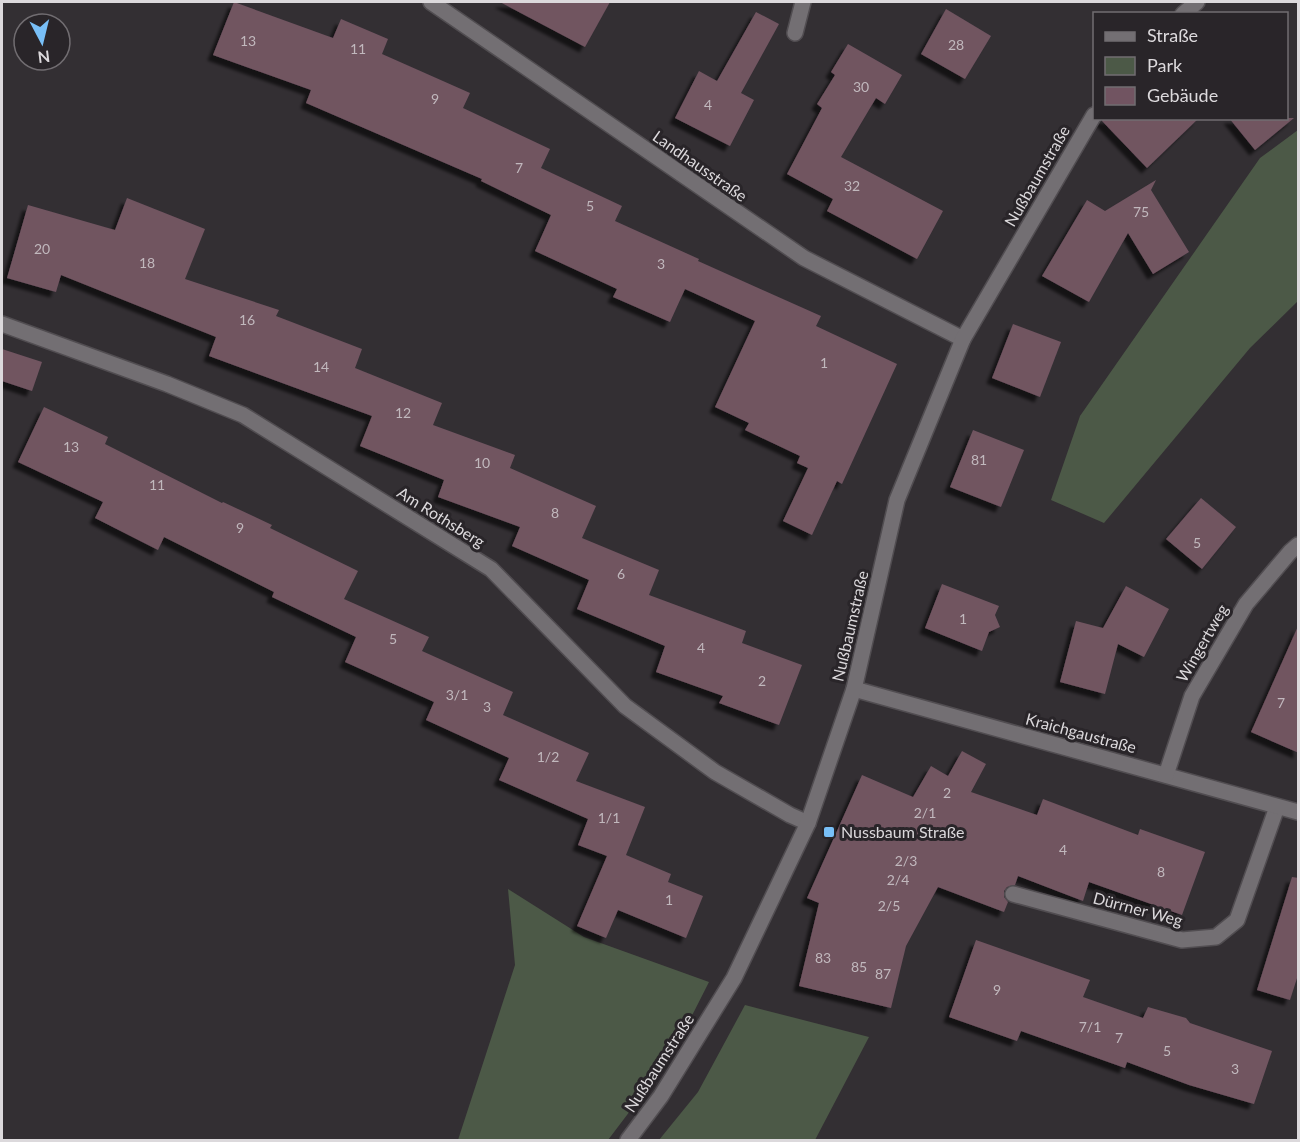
<svg xmlns="http://www.w3.org/2000/svg" width="1300" height="1142" viewBox="0 0 1300 1142" font-family="Lato,sans-serif">
  <defs>
    <filter id="shadow"><feDropShadow dx="-5.5" dy="5.5" stdDeviation="1.5" flood-color="#0009"/></filter>
  </defs>
  <rect width="100%" height="100%" fill="#332f33"/>
  <g fill="#4c5947">
    <polygon points="1298,130 1298,301 1250,348 1104,523 1051,500 1080,416 1260,158"/>
    <polygon points="508,889 584,937 709,982 671,1057 608,1140 458,1140 515,965"/>
    <polygon points="745,1005 869,1037 815,1140 659,1140 698,1092"/>
  </g>
  <g fill="#715461" filter="url(#shadow)">
    <polygon points="234,2 333,38 341,19 388,39 382,54 470,93 463,108 550,149 541,168 622,206 615,221 699,259 698,261 821,316 816,326 897,364 842,484 837,481 812,535 783,521 808,468 797,463 800,456 745,430 749,423 715,407 755,321 685,289 670,322 613,297 617,289 535,251 551,215 481,181 482,179 306,103 311,90 213,55"/>
    <polygon points="500,2 610,2 585,47"/>
    <polygon points="946,9 991,36 965,79 921,54"/>
    <polygon points="756,12 779,24 741,93 754,100 730,146 675,118 699,71 717,81"/>
    <polygon points="848,44 902,75 885,104 876,98 841,157 943,211 917,259 827,211 833,199 787,174 822,108 817,104 835,75 831,72"/>
    <polygon points="1103,118 1199,118 1147,168 1102,121"/>
    <polygon points="1229,118 1294,118 1255,150"/>
    <polygon points="1156,180 1151,190 1189,252 1153,274 1128,233 1089,302 1042,276 1087,200 1105,211"/>
    <polygon points="127,198 205,229 185,279 279,310 276,316 362,349 355,368 442,403 433,425 515,455 510,468 596,506 582,538 659,570 649,595 746,631 742,643 802,665 779,725 719,703 723,696 656,672 665,646 577,609 589,580 512,546 520,527 438,497 444,480 360,446 372,416 209,356 216,337 61,275 56,292 7,278 28,205 115,230"/>
    <polygon points="1013,324 1061,342 1040,397 992,378"/>
    <polygon points="2,349 42,362 32,391 2,381"/>
    <polygon points="44,407 108,437 105,444 222,503 223,502 272,525 270,528 358,571 344,599 429,637 422,651 513,692 503,715 589,753 576,781 645,807 626,855 671,874 668,882 703,896 686,938 618,910 606,938 577,926 607,856 578,845 588,819 499,780 509,758 426,720 434,702 345,662 356,637 272,597 274,592 164,537 158,550 95,518 103,502 18,462"/>
    <polygon points="973,430 1024,450 1001,507 950,487"/>
    <polygon points="1201,498 1236,527 1202,569 1166,539"/>
    <polygon points="942,584 999,606 995,615 1000,627 989,632 982,651 925,628"/>
    <polygon points="1126,586 1169,609 1144,657 1118,644 1105,694 1060,682 1076,621 1103,628"/>
    <polygon points="1299,624 1299,753 1251,732"/>
    <polygon points="962,751 986,764 971,792 1037,815 1043,799 1138,835 1140,829 1205,852 1182,915 1089,882 1083,901 1018,876 1015,885 1007,887 1004,891 1004,897 1008,902 1004,912 938,887 906,946 891,1008 799,986 819,903 807,898 862,775 913,797 931,766 948,776"/>
    <polygon points="1292,877 1299,878 1299,972 1290,1000 1257,990"/>
    <polygon points="976,940 1090,980 1083,997 1143,1018 1148,1007 1186,1018 1190,1023 1272,1051 1254,1104 1189,1085 1127,1062 1125,1068 1021,1031 1017,1041 949,1017"/>
  </g>
  <g fill="none" stroke-linecap="round" stroke-linejoin="round">
    <g stroke="#514d51" stroke-width="18">
      <polyline id="lane" points="1013,894 1182,940 1216,937 1237,920 1277,807"/>
    </g>
    <g stroke="#514d51" stroke-width="18">
      <g id="street">
        <polyline points="431,2 804,258 963,339"/>
        <polyline points="1183,14 1197,2"/>
        <polyline points="795,33 803,2"/>
        <polyline points="2,324 167,384 243,415 491,569 625,706 715,772 790,815 808,823"/>
        <polyline points="854,689 1298,812"/>
        <polyline points="1166,775 1192,696 1246,604 1290,552 1298,545"/>
        <polyline points="628,1140 661,1096 734,978 808,823 854,689 897,500 963,339 1094,115"/>
      </g>
    </g>
    <use href="#lane" stroke="#736f73" stroke-width="15"/>
    <use href="#street" stroke="#736f73" stroke-width="15"/>
  </g>
  <rect fill="#78bff7" stroke="#292529" stroke-width="2" x="823" y="826" width="12" height="12" rx="3"/>
  <g text-anchor="middle" stroke-width="6" stroke-linejoin="round" paint-order="stroke">
    <g font-size="14" fill="#c1b8bd">
      <text x="248" y="46">13</text>
      <text x="956" y="50">28</text>
      <text x="358" y="54">11</text>
      <text x="861" y="92">30</text>
      <text x="435" y="104">9</text>
      <text x="708" y="110">4</text>
      <text x="519" y="173">7</text>
      <text x="852" y="191">32</text>
      <text x="590" y="211">5</text>
      <text x="1141" y="217">75</text>
      <text x="42" y="254">20</text>
      <text x="147" y="268">18</text>
      <text x="661" y="269">3</text>
      <text x="247" y="325">16</text>
      <text x="824" y="368">1</text>
      <text x="321" y="372">14</text>
      <text x="403" y="418">12</text>
      <text x="71" y="452">13</text>
      <text x="979" y="465">81</text>
      <text x="482" y="468">10</text>
      <text x="157" y="490">11</text>
      <text x="555" y="518">8</text>
      <text x="240" y="533">9</text>
      <text x="1197" y="548">5</text>
      <text x="621" y="579">6</text>
      <text x="963" y="624">1</text>
      <text x="393" y="644">5</text>
      <text x="701" y="653">4</text>
      <text x="762" y="686">2</text>
      <text x="457" y="700">3/1</text>
      <text x="1281" y="708">7</text>
      <text x="487" y="712">3</text>
      <text x="548" y="762">1/2</text>
      <text x="947" y="798">2</text>
      <text x="925" y="818">2/1</text>
      <text x="609" y="823">1/1</text>
      <text x="1063" y="855">4</text>
      <text x="906" y="866">2/3</text>
      <text x="1161" y="877">8</text>
      <text x="898" y="885">2/4</text>
      <text x="669" y="905">1</text>
      <text x="889" y="911">2/5</text>
      <text x="823" y="963">83</text>
      <text x="859" y="972">85</text>
      <text x="883" y="979">87</text>
      <text x="997" y="995">9</text>
      <text x="1090" y="1032">7/1</text>
      <text x="1119" y="1043">7</text>
      <text x="1167" y="1056">5</text>
      <text x="1235" y="1074">3</text>
    </g>
    <g font-size="16" fill="#dcd9dc" stroke="#292529">
      <text transform="translate(700 166) rotate(35)" y="6">Landhausstraße</text>
      <text transform="translate(1037 176) rotate(-60)" y="6">Nußbaumstraße</text>
      <text transform="translate(441 517) rotate(32)" y="6">Am Rothsberg</text>
      <text transform="translate(850 626) rotate(-77)" y="6">Nußbaumstraße</text>
      <text transform="translate(1202 643) rotate(-60)" y="6">Wingertweg</text>
      <text transform="translate(1081 733) rotate(15)" y="6">Kraichgaustraße</text>
      <text transform="translate(1138 909) rotate(15)" y="6">Dürrner Weg</text>
      <text transform="translate(659 1063) rotate(-57)" y="6">Nußbaumstraße</text>
    </g>
    <g font-size="16" fill="#dcd9dc" stroke="#292529" text-anchor="start">
      <text x="841" y="838">Nussbaum Straße</text>
    </g>
  </g>
  <rect width="1300" height="1142" fill="none" stroke="#dcd9dc" stroke-width="6"/>
  <rect x="1093" y="12" width="195" height="108" fill="#292529" stroke="#716d71" stroke-width="1.5"/>
  <rect x="1105" y="32" width="30" height="9" fill="#736f73" stroke="#716d71" stroke-width="1.5"/>
  <text x="1147" y="42" font-size="18" fill="#dcd9dc">Straße</text>
  <rect x="1105" y="57" width="30" height="18" fill="#4c5947" stroke="#716d71" stroke-width="1.5"/>
  <text x="1147" y="72" font-size="18" fill="#dcd9dc">Park</text>
  <rect x="1105" y="87" width="30" height="18" fill="#715461" stroke="#716d71" stroke-width="1.5"/>
  <text x="1147" y="102" font-size="18" fill="#dcd9dc">Gebäude</text>
  <g transform="translate(42 42) rotate(173)"><circle r="28" fill="#292529" stroke="#716d71" stroke-width="1.5"/>
  <path d="M0-4.5L10 22L0 15L-10 22Z" fill="#78bff7"/>
  <text y="-9" font-size="16" font-weight="bold" text-anchor="middle" fill="#dcd9dc">N</text>
  </g>
</svg>
